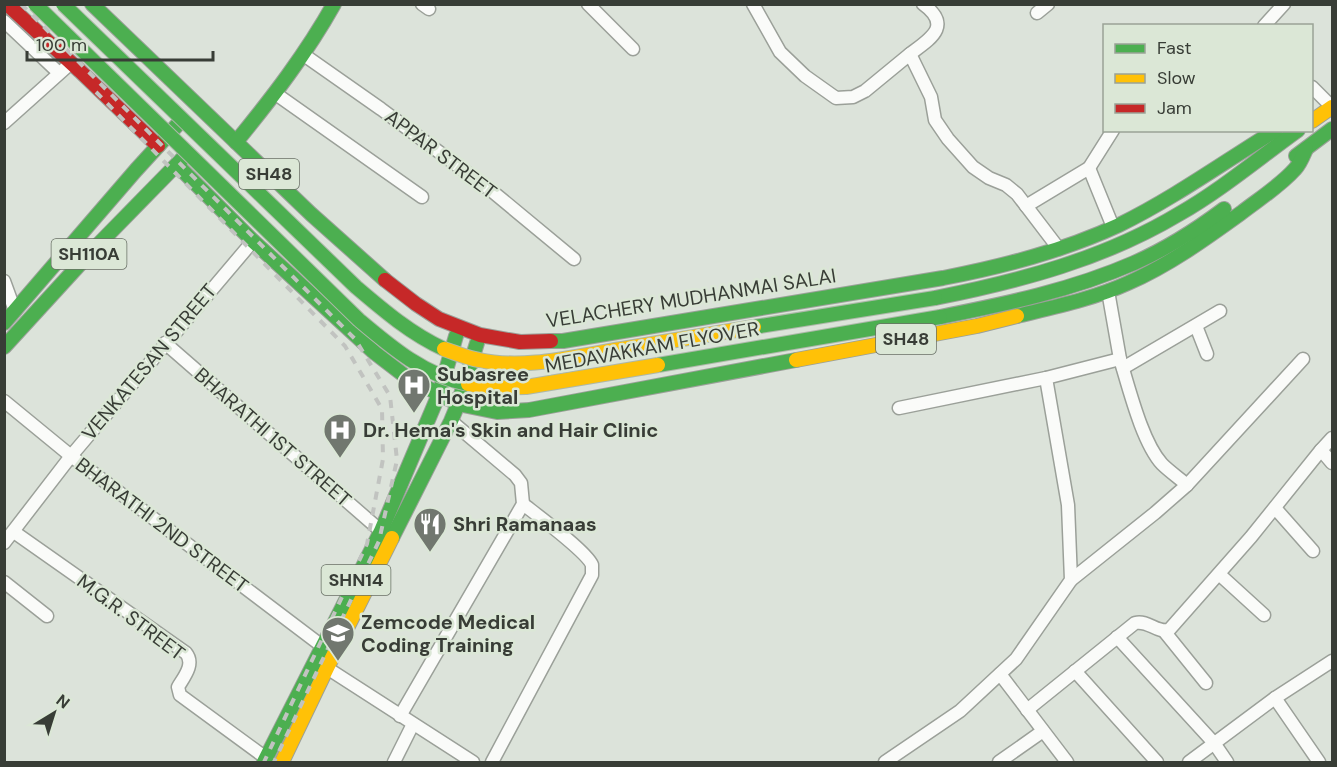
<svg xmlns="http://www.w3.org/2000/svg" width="1337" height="767" viewBox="0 0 1337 767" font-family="'DM Sans',sans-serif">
  <rect width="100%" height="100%" fill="#dce3da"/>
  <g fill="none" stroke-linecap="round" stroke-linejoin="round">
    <g stroke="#9ba099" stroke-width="15">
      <g id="street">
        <polyline points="422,4 429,9"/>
        <polyline points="588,4 633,49"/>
        <polyline points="753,4 780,52 805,76 836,98 853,97 865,91 910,54 931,97 935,120 948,139 973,167 989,178 1006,185 1017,194 1059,249"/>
        <polyline points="1037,13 1048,4"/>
        <polyline points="4,21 59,73"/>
        <polyline points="1264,26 1284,4"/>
        <path d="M910 54C930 39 953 26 923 4"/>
        <polyline points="304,55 381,109 493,192 574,259"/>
        <polyline points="1312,87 1332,107"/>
        <polyline points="276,94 422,197"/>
        <polyline points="4,123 71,63"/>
        <polyline points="1089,168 1113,227"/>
        <polyline points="1026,206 1089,168 1113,130"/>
        <polyline points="4,281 15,311"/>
        <polyline points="1196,326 1207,354"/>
        <polyline points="165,343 381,531"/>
        <path d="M1120 359C1129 388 1142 442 1162 464 1169 471 1179 478 1187 485"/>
        <polyline points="1123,368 1220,311"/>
        <polyline points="4,401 71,456 322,646"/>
        <polyline points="899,408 1046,378"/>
        <polyline points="1321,450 1332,463"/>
        <polyline points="1275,508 1313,551"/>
        <path d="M14 532 186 653C195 664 184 677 178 687L180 695 266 758"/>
        <polyline points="4,543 71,456 253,241"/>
        <polyline points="1219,574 1264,615"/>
        <polyline points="1071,580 1155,513 1187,485 1303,359"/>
        <polyline points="4,582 47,616"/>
        <polyline points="1164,631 1206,683"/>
        <polyline points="1117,637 1214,743 1227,762"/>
        <polyline points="327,668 473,762"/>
        <polyline points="1075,671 1157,762"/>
        <polyline points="1000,674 1067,762"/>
        <polyline points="1275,698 1319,762"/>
        <path d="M1027 710 1135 623C1149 620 1156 633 1169 630L1251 537 1321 450 1332 438"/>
        <polyline points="400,716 523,504 521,483 515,475 451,421"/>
        <polyline points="394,762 413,724"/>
        <path d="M492 762 592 575C592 572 592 569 592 565 587 552 537 515 523 504"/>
        <polyline points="885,762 960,711 1016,659 1071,580 1068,505 1046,378 1120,359 1108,291"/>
        <polyline points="999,762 1043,731"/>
        <polyline points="1189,762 1275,698 1332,661"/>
      </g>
    </g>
    <g stroke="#9ba099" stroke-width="16">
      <g id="fast">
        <polyline points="92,4 311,214 385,280"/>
        <path d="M236 142C272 98 306 54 334 4"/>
        <polyline points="1296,156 1332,129"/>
        <polyline points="177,165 253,241 375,353 405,376 458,404 497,412 529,410 796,360"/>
        <path d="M935 298C1020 281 1104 259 1179 214 1221 190 1259 158 1298 130"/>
        <path d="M1017 316C1054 307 1093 299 1128 283 1169 265 1205 239 1241 213 1259 199 1280 186 1295 169 1300 164 1303 156 1306 149"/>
        <path d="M940 317C1006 304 1072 290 1134 263 1166 249 1196 230 1224 209"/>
        <polyline points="4,323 136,170 179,123"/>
        <path d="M551 341H563L943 278C1004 266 1063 251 1119 225 1174 198 1224 162 1276 130"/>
        <polyline points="4,347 90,253 184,157"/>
        <polyline points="392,538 451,421 458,404 477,343"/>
        <polyline points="264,762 381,531 439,394 456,336"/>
      </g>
    </g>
    <g stroke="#9ba099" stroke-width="16">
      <g id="slow">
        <polyline points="1312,121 1332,107"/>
        <polyline points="796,360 977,326 1017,316"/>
        <polyline points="282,762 327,668 392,538"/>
      </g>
    </g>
    <g stroke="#9ba099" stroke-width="16">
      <g id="jam">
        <polyline points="7,4 80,71 158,146"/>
        <polyline points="385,280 416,304 439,319 480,335 520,342 551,341"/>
      </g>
    </g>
    <use href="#street" stroke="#fafbf9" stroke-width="12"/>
    <use href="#fast" stroke="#4caf50" stroke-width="14"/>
    <use href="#slow" stroke="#ffc107" stroke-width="14"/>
    <use href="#jam" stroke="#c62828" stroke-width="14"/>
    <g stroke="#c1c3c0" stroke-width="4" stroke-dasharray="8 8" stroke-linecap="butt">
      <polyline points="21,4 355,339 390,396 397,460 379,541 274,762"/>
      <polyline points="96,92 345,346 382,409 383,459 367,544 264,762"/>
    </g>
    <g stroke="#adb8a9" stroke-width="16" stroke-linecap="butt">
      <g id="fast-bridge">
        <path d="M35 4 359 320C391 347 425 376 468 384"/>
        <path d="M63 4 356 287C383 310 411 334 444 349"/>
        <polyline points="754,327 935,298"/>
        <polyline points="658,365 940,317"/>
      </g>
    </g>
    <g stroke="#adb8a9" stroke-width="16" stroke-linecap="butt">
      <g id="slow-bridge">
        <path d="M444 349C456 353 467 358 479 360 525 370 576 356 622 349 666 342 710 334 754 327"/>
        <polyline points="468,384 494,388 526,387 658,365"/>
      </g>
    </g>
    <use href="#fast-bridge" stroke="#4caf50" stroke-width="14"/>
    <use href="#slow-bridge" stroke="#ffc107" stroke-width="14"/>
  </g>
  <defs>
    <g id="hospital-pin" transform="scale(1.725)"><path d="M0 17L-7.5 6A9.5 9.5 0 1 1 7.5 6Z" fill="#71776f" stroke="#dbe7d6"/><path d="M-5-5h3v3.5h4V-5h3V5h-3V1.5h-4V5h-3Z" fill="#fff"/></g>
    <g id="restaurant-pin" transform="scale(1.725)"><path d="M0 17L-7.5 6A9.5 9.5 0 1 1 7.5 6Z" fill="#71776f" stroke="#dbe7d6"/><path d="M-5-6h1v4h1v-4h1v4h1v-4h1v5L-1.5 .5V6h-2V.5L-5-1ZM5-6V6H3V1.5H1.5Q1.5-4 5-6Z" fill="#fff"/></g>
    <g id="school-pin" transform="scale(1.725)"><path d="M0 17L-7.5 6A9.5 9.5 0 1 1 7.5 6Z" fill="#71776f" stroke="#dbe7d6"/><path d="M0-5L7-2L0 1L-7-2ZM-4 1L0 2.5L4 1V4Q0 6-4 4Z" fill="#fff"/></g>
  </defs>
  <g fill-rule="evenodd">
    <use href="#hospital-pin" x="414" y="385"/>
    <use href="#hospital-pin" x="340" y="430"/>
    <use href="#restaurant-pin" x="430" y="524"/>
    <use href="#school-pin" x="338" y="633"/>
  </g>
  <g text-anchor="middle" stroke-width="5" stroke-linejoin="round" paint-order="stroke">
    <g fill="#dbe7d6" stroke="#697066" stroke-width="1.5">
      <rect x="239" y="159" width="60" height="30" rx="4.5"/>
      <rect x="51.5" y="239" width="75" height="30" rx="4.5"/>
      <rect x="876" y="324" width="60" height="30" rx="4.5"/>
      <rect x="321.5" y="565" width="69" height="30" rx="4.5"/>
    </g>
    <g font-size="18" font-weight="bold" fill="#383d36">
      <text x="269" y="180">SH48</text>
      <text x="89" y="260">SH110A</text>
      <text x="906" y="345">SH48</text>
      <text x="356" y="586">SHN14</text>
    </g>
    <g font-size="20" fill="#383d36" stroke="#dbe7d6">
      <text transform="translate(441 154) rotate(37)" y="7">APPAR STREET</text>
      <text transform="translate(691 298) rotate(-9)" y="7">VELACHERY MUDHANMAI SALAI</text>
      <text transform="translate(652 347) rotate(-10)" y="7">MEDAVAKKAM FLYOVER</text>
      <text transform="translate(149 362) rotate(-50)" y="7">VENKATESAN STREET</text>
      <text transform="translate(273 437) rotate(41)" y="7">BHARATHI 1ST STREET</text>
      <text transform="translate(162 525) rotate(37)" y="7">BHARATHI 2ND STREET</text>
      <text transform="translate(131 617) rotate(37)" y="7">M.G.R. STREET</text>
    </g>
    <g font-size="20" font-weight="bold" fill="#383d36" stroke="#dbe7d6" text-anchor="start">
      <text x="437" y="381">Subasree<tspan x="437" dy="23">Hospital</tspan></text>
      <text x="363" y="437">Dr. Hema's Skin and Hair Clinic</text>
      <text x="453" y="531">Shri Ramanaas</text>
      <text x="361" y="629">Zemcode Medical<tspan x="361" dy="23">Coding Training</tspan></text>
    </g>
  </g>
  <rect width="1337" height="767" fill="none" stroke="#383d36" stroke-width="12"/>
  <rect x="1103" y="24" width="210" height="108" fill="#dbe7d6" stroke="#9aa396" stroke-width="1.5"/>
  <rect x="1115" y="44" width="30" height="9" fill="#4caf50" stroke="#9aa396" stroke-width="1.5"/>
  <text x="1157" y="54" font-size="18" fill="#383d36">Fast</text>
  <rect x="1115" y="74" width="30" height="9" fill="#ffc107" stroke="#9aa396" stroke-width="1.5"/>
  <text x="1157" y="84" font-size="18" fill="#383d36">Slow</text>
  <rect x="1115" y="104" width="30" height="9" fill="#c62828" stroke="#9aa396" stroke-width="1.5"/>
  <text x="1157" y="114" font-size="18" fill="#383d36">Jam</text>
  <g transform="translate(54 713) rotate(38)" stroke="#dbe7d6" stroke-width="4.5" paint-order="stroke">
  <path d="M0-4.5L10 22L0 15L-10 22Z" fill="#383d36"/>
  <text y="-9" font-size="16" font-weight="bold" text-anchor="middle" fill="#383d36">N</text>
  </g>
  <path d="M27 51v9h186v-9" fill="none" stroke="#383d36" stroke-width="3"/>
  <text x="36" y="51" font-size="18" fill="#383d36" stroke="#dbe7d6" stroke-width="4.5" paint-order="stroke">100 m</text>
</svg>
